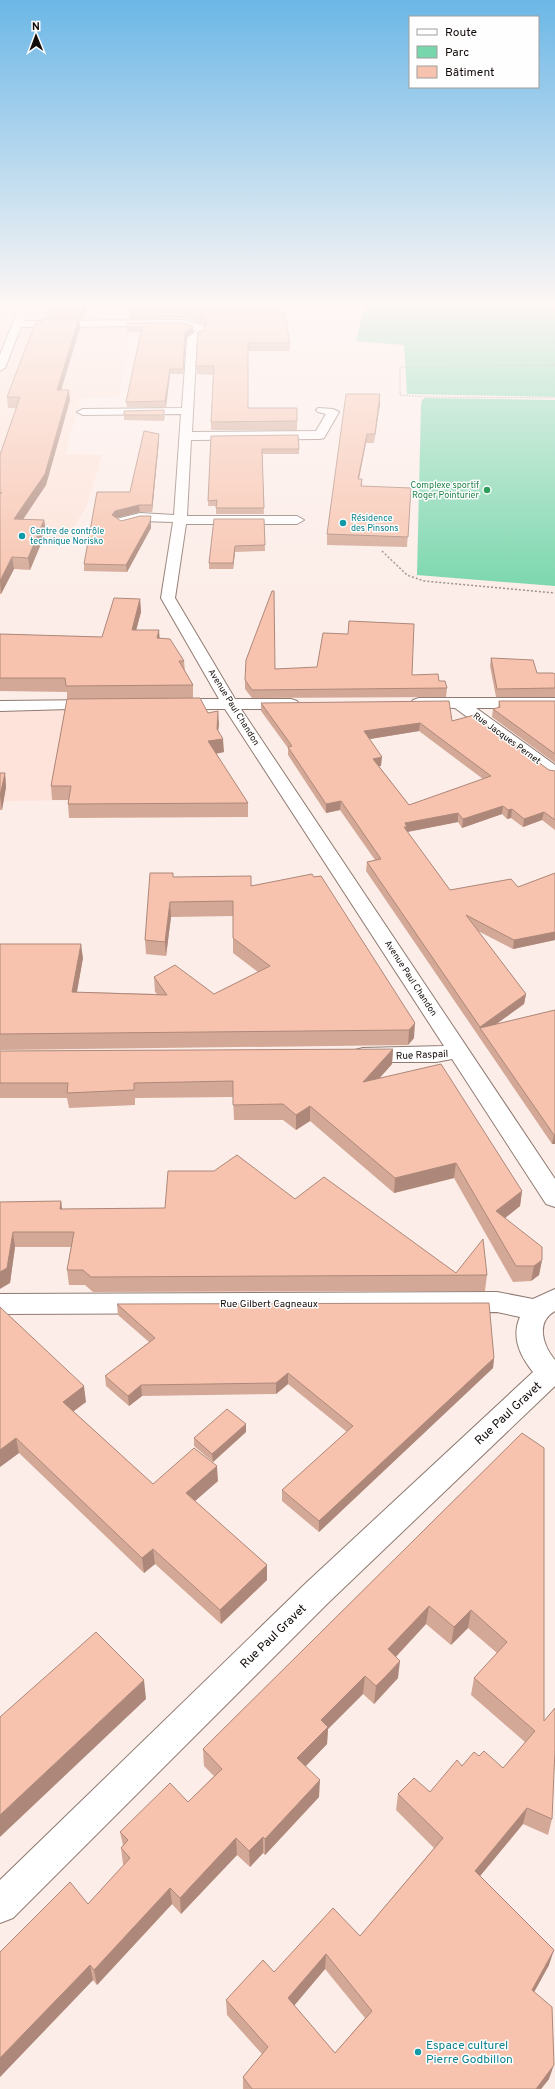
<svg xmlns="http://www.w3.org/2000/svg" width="555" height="2089" viewBox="0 0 555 2089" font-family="Overpass,sans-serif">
  <rect width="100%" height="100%" fill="#fcede8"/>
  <g fill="#fde3d9">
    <polygon points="0,305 134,305 119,397 81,398 65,454 102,455 86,508 64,542 0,539"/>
    <polygon points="112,708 101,800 0,801 0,709"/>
  </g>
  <g fill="#77d6ac">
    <polygon points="365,305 551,305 555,311 555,397 407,394 404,345 356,341"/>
    <polygon points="425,398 555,400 555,586 417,575 421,405 422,400"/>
  </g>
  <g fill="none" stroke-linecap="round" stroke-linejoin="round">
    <g stroke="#907b72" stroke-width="2">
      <g id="street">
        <polygon points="20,305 30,305 24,321 183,320 202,325 206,330 204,336 197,339 192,432 316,431 326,414 318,412 316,410 318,408 333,409 339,412 324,438 320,439 191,440 187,516 297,516 304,520 297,524 186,524 175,598 235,699 291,699 297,701 299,704 297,707 291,709 241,709 555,1179 555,1207 546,1204 452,1059 436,1062 363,1062 355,1060 352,1055 355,1050 363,1048 444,1046 225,709 173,709 167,707 165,704 167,701 173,699 219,699 161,598 173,522 140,521 121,526 114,522 116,519 140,513 174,515 181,414 83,415 77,412 83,409 182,408 187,338 196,331 183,326 21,327 5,368 0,371 0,355"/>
        <polygon points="419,698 555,698 555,708 476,708 555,765 555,778 549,777 455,708 413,706 411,703 413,700"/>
        <polygon points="97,700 103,702 105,705 103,708 0,711 0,701"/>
        <path d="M555 1289V1311C535 1322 543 1346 555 1360V1386L328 1603 13 1918 0 1923V1880L306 1583 533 1372C520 1356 511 1337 520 1317L497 1312 0 1314V1294L497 1292 533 1299Z"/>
      </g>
    </g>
    <g stroke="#9a8f8b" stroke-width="1" stroke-dasharray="1.5 1.5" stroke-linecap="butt">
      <polyline points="394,319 555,317"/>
      <polyline points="555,365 400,367 400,395 427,397 555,398"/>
    </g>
    <polyline stroke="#9a8f8b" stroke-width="1.5" stroke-dasharray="2 2" stroke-linecap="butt" points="382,551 407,575 424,581 555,593"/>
    <use href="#street" fill="#fff" fill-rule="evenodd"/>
  </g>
  <g fill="#d4a896" fill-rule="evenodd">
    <polygon points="95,305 283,305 290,343 290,351 248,351 248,408 297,421 297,430 211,430 211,422 213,375 197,374 196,366 205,327 203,324 183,318 130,319 129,311 130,308 98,308"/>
    <polygon points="87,306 83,319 79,319 80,328 61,390 70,400 46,485 23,519 44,520 46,532 30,570 14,569 1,594 0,594 0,455 16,408 8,408 7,397 43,321 47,319 46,310"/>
    <polygon points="128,323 193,331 186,338 183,374 170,374 166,407 127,407 126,402 141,332 127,332 127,327"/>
    <polygon points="380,394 380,404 374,443 366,443 359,479 362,479 362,486 411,488 407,547 327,545 327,534"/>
    <polygon points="124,411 165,416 164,421 124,420"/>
    <polygon points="211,436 299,449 299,454 262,454 264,514 216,514 216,506 208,506"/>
    <polygon points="159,440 152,512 140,512 116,518 121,521 151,523 151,528 127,572 84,571 84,564 130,492"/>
    <polygon points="264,519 265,551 235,552 233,569 209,569 209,563"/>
    <polygon points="140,599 141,612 136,630 160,638 184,661 185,671 193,685 193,698 219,724 218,731 224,752 216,754 248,803 248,817 69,818 68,804 69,800 52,800 51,786 67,699 67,692 0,691 0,634 102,637"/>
    <polygon points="491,658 537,673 555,674 555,697 496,697 490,666"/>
    <polygon points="275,669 412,675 439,681 447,688 446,697 252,698 245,689 245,680"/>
    <polygon points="499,701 555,701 555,763 492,717 493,709 498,708"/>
    <path d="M261 703 452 721 549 770 555 771V830L542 820 523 827 511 818 507 819 502 814 462 828 458 822 407 832 450 890 518 887 555 873V940L513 949 478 931 526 994 524 1004 496 1024 555 1010V1144H552L366 871 367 862 375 860 340 810 326 813 288 755V748L261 711ZM419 731 483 779 409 805 379 766H381L369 739Z"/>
    <polygon points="0,773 5,773 6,787 2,810 0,810"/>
    <polygon points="321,876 414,1038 408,1045 0,1050 0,944 83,958 77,992 157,994 155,992 154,977 214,994 258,972 233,953 233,916 171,917 166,956 146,954 145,940 174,877 252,886"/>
    <polygon points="393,1049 392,1064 379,1078 522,1191 520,1206 505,1218 542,1260 539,1275 531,1281 513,1282 454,1178 394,1193 310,1121 296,1130 283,1120 234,1120 233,1097 135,1098 135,1105 69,1108 67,1098 0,1098 0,1051"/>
    <polygon points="295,1199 456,1273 487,1275 485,1291 93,1292 85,1285 69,1285 67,1270 71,1247 15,1247 10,1283 0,1202 61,1201 62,1209 165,1208"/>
    <polygon points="117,1304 494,1358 493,1368 319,1532 282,1501 282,1490 347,1432 288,1384 276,1394 142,1396 129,1406 106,1386 105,1376 149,1342 118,1315"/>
    <polygon points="0,1307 86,1402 73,1411 153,1484 218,1481 195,1501 267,1565 267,1580 221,1624 155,1564 144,1573 19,1453 0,1467"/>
    <polygon points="246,1424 246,1432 213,1462 194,1446 194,1438"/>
    <path d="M522 1433 544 1721 552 1819 548 1835 523 1824 480 1876 549 1965 534 1992 549 2079 541 2089H243V2077L262 2054 227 2015 226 2000 274 1972 360 1936 434 1848 396 1810 398 1794 430 1792 462 1766 479 1756 503 1768 525 1742 471 1695 474 1678 497 1653 468 1628 451 1645 426 1624 396 1657 398 1678 384 1693 374 1704 363 1694 328 1729 327 1744 306 1766 319 1797 265 1855 263 1853 250 1867 237 1855 181 1914 172 1904 97 1985 93 1980 0 2077V1952L88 1904 124 1865 123 1864 121 1848 123 1845 120 1832 188 1802 214 1776 204 1766 203 1749ZM325 1969 365 2018 335 2053 294 2005Z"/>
  </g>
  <g fill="#ad887a">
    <polygon points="84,305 87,305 87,306 83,319 82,310"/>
    <polygon points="79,318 80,328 58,400 57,390"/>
    <polygon points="193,326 193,331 186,338 183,374 183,369 185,333"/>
    <polygon points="170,369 170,374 166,407 165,401"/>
    <polygon points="69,390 70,400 46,485 16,530 14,519"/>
    <polygon points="380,394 380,404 374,443 375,434"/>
    <polygon points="159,434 159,440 152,512 152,505"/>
    <polygon points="367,434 366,443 357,488 358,479"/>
    <polygon points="139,505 140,512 116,518 112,515 115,511"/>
    <polygon points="151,516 151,528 127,572 126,565"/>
    <polygon points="44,520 46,532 30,570 28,558"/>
    <polygon points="235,546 235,552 233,569 233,563"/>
    <polygon points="12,557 14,569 1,594 0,581"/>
    <polygon points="140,599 141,612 133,642 132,630"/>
    <polygon points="159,630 160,643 157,638"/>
    <polygon points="218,711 219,724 217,740 223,739 224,752 208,755 208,741 217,729"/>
    <polygon points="420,723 419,731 364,740 364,731"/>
    <polygon points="382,757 381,766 373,767 373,759"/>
    <polygon points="5,773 6,787 2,810 0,796"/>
    <polygon points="341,801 340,810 326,813 326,804"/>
    <polygon points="503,806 502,814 462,828 463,819"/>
    <polygon points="512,809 511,818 507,819 508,810"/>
    <polygon points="544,812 542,820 523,827 524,819"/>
    <polygon points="458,813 458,822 407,832 404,836 405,823"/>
    <polygon points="170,902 171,917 166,956 165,942"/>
    <polygon points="555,932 555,940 513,949 514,940"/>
    <polygon points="81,944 83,958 74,1007 72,992"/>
    <polygon points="526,994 524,1004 484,1033 480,1028 479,1036 480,1027"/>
    <polygon points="415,1023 414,1038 408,1045 409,1030"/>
    <polygon points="393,1049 392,1064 363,1097 363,1082"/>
    <polygon points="310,1106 310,1121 296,1130 296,1115"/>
    <polygon points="554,1135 555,1135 555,1144 552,1144"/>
    <polygon points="456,1163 454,1178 394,1193 395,1178"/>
    <polygon points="522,1191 520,1206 494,1227 496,1211"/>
    <polygon points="61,1201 63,1217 60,1209"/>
    <polygon points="13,1232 15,1247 10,1283 0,1289 0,1272"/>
    <polygon points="542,1260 539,1275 531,1281 534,1266"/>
    <polygon points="494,1358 493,1368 319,1532 319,1521"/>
    <polygon points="288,1373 288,1384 276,1394 276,1383"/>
    <polygon points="141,1385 142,1396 129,1406 128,1396"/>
    <polygon points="84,1386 86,1402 66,1417 63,1402"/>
    <polygon points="246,1424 246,1432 213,1462 212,1454"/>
    <polygon points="16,1438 19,1453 0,1467 0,1450"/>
    <polygon points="217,1466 218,1481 187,1508 186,1493"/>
    <polygon points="153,1549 155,1564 144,1573 142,1558"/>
    <polygon points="267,1565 267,1580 221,1624 220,1610"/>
    <polygon points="429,1606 426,1624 386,1667 388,1649"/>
    <polygon points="471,1610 468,1628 451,1645 454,1627"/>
    <polygon points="400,1661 398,1678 374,1704 376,1686"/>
    <polygon points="365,1676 363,1694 328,1729 327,1744 297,1775 297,1758 321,1720"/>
    <polygon points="144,1680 146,1699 0,1837 0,1815"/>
    <polygon points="320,1780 319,1797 265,1855 265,1839"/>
    <polygon points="527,1808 523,1824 471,1887 475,1871"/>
    <polygon points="263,1837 263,1853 250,1867 249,1851"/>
    <polygon points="236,1838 237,1855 181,1914 180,1898"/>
    <polygon points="170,1888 172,1904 97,1985 94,1970"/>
    <polygon points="554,1950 549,1965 527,2005 532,1990"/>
    <polygon points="326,1954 325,1969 288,2013 288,1998"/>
    <polygon points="90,1965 93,1980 0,2077 0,2058"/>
    <polygon points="554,2065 549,2079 541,2089 536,2089"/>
  </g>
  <g fill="#f7c3ae" stroke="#ad887a" fill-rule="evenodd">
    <polygon points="48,305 84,305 82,310 46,310"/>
    <polygon points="130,305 283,305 290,343 248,343 248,408 297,408 297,421 211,422 214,366 196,366 198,332 204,330 207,323 203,316 183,311 129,311"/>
    <polygon points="79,318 57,390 69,390 45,474 14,519 44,520 28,558 12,557 0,581 0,493 2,493 0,492 0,455 20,397 7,397 36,321 43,321 43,319"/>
    <polygon points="128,323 183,323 193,326 185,333 183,369 170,369 165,401 126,402 142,327 127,327"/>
    <polygon points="346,394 380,394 375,434 367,434 358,479 362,479 361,486 411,488 408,537 327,534"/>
    <polygon points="164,410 164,415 124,415 124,411"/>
    <polygon points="144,431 159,434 152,505 139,505 115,511 112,515 121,521 140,516 151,516 150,522 126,565 84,564 97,492 130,492"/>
    <polygon points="298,435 299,449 262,449 264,508 216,508 217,500 208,501 211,436"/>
    <polygon points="214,519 264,519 265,545 235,546 233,563 209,563"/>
    <polygon points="272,591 274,591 275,669 317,667 323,633 348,634 349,621 414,624 412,675 438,674 439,681 445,681 447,688 252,690 245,680 246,660"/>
    <polygon points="114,598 140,599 132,630 159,630 157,638 170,639 184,661 179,661 193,685 66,686 65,678 0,678 0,634 102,637"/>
    <polygon points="491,658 533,660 537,673 553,673 555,674 555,688 497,689"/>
    <polygon points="200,698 208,713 218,711 217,729 223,739 208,741 248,803 68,804 71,786 51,786 67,699"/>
    <path d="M449 701 452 721 474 715 549 770 555 771V820L544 812 524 819 512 809 508 810 503 806 463 819 458 813 405 823 407 827H404L450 890 511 879 518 887 555 873V932L514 940 466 915 526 994 480 1027 367 862 381 859 341 801 326 804 288 747 292 746 261 703ZM420 723 436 735 491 776 409 805 373 759 382 757 364 731Z"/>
    <polygon points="499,701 555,701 555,754 493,709 500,707"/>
    <polygon points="0,773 5,773 0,796"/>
    <polygon points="150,873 173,873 173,877 251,876 251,886 312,874 314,877 321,876 415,1023 409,1030 0,1034 0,944 81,944 72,992 167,995 154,977 175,965 214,994 270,966 233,938 233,901 170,902 165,942 145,940"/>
    <polygon points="555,1010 555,1135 554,1135 480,1028"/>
    <polygon points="393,1049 363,1082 441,1064 522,1191 496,1211 542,1247 542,1260 534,1266 516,1266 456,1163 395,1178 310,1106 296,1115 283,1104 233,1105 233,1081 134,1083 134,1090 67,1093 68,1083 0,1083 0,1051"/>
    <polygon points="237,1155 295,1199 324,1177 456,1273 483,1239 487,1275 91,1277 83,1270 67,1270 74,1232 13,1232 7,1268 0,1272 0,1202 61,1201 60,1209 165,1208 168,1171 214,1171"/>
    <polygon points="489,1303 494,1358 319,1521 282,1490 353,1426 288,1373 276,1383 141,1385 128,1396 105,1376 155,1338 117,1304"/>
    <polygon points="0,1307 84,1386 63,1402 153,1484 194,1448 217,1466 186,1493 267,1565 220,1610 153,1549 142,1558 16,1438 0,1450"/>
    <polygon points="227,1409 246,1424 212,1454 194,1438"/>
    <path d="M522 1433 544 1448V1721L555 1708V1749L552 1819 527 1808 475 1871 554 1950 532 1990 552 2007 554 2065 536 2089H252L243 2077 268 2047 226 2000 263 1960 274 1972 333 1908 360 1936 443 1838 398 1794 414 1778 430 1792 457 1760 462 1766 474 1752 479 1756 484 1751 503 1768 535 1731 474 1678 507 1642 471 1610 454 1627 429 1606 388 1649 400 1661 386 1676 376 1686 365 1676 321 1720 328 1727 297 1758 320 1780 265 1839 263 1837 249 1851 236 1838 180 1898 170 1888 94 1970 90 1965 0 2058V1952L70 1882 88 1904 130 1858 121 1848 128 1840 120 1832 170 1783 188 1802 222 1769 203 1749ZM326 1954 372 2011 335 2053 288 1998Z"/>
    <polygon points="96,1632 144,1680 0,1815 0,1717"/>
  </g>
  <linearGradient id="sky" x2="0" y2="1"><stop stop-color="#6bb7e6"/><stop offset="0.51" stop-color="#fef7f5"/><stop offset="1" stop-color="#fef7f5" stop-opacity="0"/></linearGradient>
  <rect width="555" height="597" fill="url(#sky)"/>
  <circle fill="#2e9e5b" stroke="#fefefe" stroke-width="1.5" cx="487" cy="490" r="4"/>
  <g fill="#0f9aa8" stroke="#fefefe" stroke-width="1.5">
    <circle cx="343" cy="523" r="4"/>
    <circle cx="22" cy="536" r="4"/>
    <circle cx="418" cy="2052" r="4"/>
  </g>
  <g text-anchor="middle" stroke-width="3" stroke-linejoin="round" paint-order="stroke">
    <g font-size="9" fill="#27864d" stroke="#fefefe" text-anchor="end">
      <text x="479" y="488">Complexe sportif<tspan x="479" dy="10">Roger Pointurier</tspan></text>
    </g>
    <g font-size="9" fill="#0d838f" stroke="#fefefe" text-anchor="start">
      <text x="351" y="521">Résidence<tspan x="351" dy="10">des Pinsons</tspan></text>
      <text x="30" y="534">Centre de contrôle<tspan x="30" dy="10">technique Norisko</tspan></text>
    </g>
    <g font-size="9" fill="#120b08" stroke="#fefefe">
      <text transform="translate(234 707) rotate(58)" y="3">Avenue Paul Chandon</text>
      <text transform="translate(507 738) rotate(36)" y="3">Rue Jacques Pernet</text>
      <text transform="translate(411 978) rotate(57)" y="3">Avenue Paul Chandon</text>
    </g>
    <g font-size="10" fill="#120b08" stroke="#fefefe">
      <text transform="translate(422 1054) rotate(-3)" y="4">Rue Raspail</text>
      <text x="269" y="1307">Rue Gilbert Cagneaux</text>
    </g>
    <g font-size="12" fill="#120b08" stroke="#fefefe">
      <text transform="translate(508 1413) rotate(-43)" y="4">Rue Paul Gravet</text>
      <text transform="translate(273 1636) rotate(-44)" y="4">Rue Paul Gravet</text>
    </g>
    <g font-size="12" fill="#0d838f" stroke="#fefefe" text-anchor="start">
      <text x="426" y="2049">Espace culturel<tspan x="426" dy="14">Pierre Godbillon</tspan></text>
    </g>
  </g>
  <rect x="409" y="16" width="130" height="72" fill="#fefefe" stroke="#a09d9c"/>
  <rect x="417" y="29" width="20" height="6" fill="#ffffff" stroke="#a09d9c"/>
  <text x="445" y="36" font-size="12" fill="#120b08">Route</text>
  <rect x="417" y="46" width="20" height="12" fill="#77d6ac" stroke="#a09d9c"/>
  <text x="445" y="56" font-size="12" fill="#120b08">Parc</text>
  <rect x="417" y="66" width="20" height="12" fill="#f7c3ae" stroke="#a09d9c"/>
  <text x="445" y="76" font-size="12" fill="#120b08">Bâtiment</text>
  <g transform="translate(36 36) rotate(359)" stroke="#fefefe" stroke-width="3" paint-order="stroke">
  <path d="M0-3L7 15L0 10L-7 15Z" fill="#120b08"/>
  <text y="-6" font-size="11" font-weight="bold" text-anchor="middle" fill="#120b08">N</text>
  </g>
</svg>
